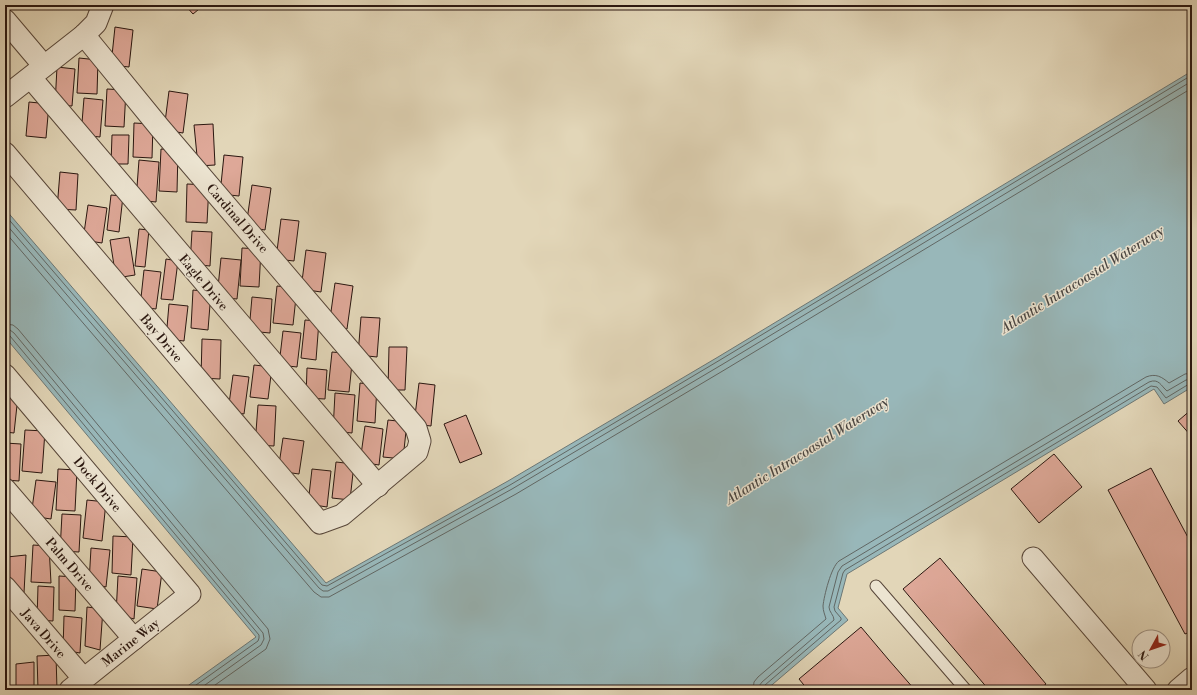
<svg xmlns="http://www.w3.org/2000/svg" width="1197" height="695" viewBox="0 0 1197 695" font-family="'Libre Bodoni',serif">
  <rect width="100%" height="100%" fill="#e2d6b8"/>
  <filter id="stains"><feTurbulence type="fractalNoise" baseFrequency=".005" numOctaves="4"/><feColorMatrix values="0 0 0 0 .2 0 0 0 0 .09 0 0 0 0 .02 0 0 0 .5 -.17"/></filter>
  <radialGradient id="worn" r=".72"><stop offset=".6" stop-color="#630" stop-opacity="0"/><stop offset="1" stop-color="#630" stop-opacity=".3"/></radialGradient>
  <polygon fill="#98b7b9" stroke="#6c7775" points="1192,71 1192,387 1164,404 1154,389 847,574 838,608 848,620 766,690 182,690 256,637 5,337 5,209 326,583 508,481 718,357"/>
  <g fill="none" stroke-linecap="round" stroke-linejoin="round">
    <g stroke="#616764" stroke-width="1">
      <polyline points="5,215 322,585 327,586 510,485 720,360 1192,75"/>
      <polyline points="5,223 319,588 323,591 328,591 512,489 723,364 1192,81"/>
      <polyline points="5,232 314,592 321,597 329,597 516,494 726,369 1192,88"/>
      <polyline points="5,324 13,325 18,329 268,629 270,639 266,649 208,690"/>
      <polyline points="5,330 10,330 14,333 263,633 264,639 261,645 198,690"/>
      <polyline points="5,335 10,336 259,635 259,638 258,641 189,690"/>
      <path d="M753 690 754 682 758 677 826 619C825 615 823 611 823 606 824 596 831 567 839 561L1146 377C1156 373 1162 377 1169 383L1185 374 1192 373"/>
      <path d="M759 690V686L762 682 834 620C834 615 829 612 829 607L838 572 842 566 1149 382C1159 378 1161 386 1167 391L1186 380 1192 379"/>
      <polyline points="764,690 765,685 841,620 841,618 835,611 834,607 843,573 845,570 1151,386 1157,387 1166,398 1189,384 1192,384"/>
    </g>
  </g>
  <g fill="#dea898" stroke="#2a1710">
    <polygon points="185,5 204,5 193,14"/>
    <polygon points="115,27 133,30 129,67 111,65"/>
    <polygon points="79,58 98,60 97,94 77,93"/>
    <polygon points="57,67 75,69 72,106 55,105"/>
    <polygon points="107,89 126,90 124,127 105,126"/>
    <polygon points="169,91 188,94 183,133 164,130"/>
    <polygon points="84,98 103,100 100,137 81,135"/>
    <polygon points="29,102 49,104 46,138 26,136"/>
    <polygon points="134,123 153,124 152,158 133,157"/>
    <polygon points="213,124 215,165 198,166 194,125"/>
    <polygon points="112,135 129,135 128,164 111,164"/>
    <polygon points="161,149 178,150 177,192 159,191"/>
    <polygon points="224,155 243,157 239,196 220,194"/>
    <polygon points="139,160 159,162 156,202 136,200"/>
    <polygon points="60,172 78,174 76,210 57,209"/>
    <polygon points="187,184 209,185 207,223 186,222"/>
    <polygon points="252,185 271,188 265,230 246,227"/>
    <polygon points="111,195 123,196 119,232 107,230"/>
    <polygon points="88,205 107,208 102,243 83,240"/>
    <polygon points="281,219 299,221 294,261 276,259"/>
    <polygon points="139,229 149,230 145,267 135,266"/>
    <polygon points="192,231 212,232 210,266 190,264"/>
    <polygon points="129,237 135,275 116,278 110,240"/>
    <polygon points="242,248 261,249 259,287 240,286"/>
    <polygon points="306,250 326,253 321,292 301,289"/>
    <polygon points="221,258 241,260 237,299 217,297"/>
    <polygon points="166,259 178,261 173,300 161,299"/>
    <polygon points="144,270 161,272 156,309 140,307"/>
    <polygon points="335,283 353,286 347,329 329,326"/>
    <polygon points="277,286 297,288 293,325 273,323"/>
    <polygon points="193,290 211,292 208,330 191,328"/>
    <polygon points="252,297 272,299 270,333 249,331"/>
    <polygon points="169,304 188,306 184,341 166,339"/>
    <polygon points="361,317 380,318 377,357 358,355"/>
    <polygon points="305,320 319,321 316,360 301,358"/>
    <polygon points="283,331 301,333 297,367 279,365"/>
    <polygon points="202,339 221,340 220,379 201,378"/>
    <polygon points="389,347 407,347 405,390 388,390"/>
    <polygon points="332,352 353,354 349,392 328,390"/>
    <polygon points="254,365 272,367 268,399 250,397"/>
    <polygon points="307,368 327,370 325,399 306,398"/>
    <polygon points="233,375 249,377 244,414 228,411"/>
    <polygon points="360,383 377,385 375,423 357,421"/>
    <polygon points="419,383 435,385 431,426 414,424"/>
    <polygon points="335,393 355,395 352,433 333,431"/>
    <polygon points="5,394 18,396 14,433 5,432"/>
    <polygon points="258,405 276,406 274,446 255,445"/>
    <polygon points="1192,409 1192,437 1178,421"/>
    <polygon points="466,415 482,454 460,463 444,424"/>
    <polygon points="388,420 407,422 403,459 383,457"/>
    <polygon points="365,426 383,429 379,465 360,462"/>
    <polygon points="25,430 45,431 42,473 22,471"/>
    <polygon points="283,438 304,441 299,474 278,471"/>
    <polygon points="5,443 21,444 19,481 5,480"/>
    <polygon points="1054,454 1082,487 1039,523 1011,489"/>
    <polygon points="336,462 354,464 350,500 332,498"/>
    <polygon points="1151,468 1192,545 1192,631 1185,634 1108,490"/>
    <polygon points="58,469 77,470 75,511 56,510"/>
    <polygon points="312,469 331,471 327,507 308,504"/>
    <polygon points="36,480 56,482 51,519 31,516"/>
    <polygon points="87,500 106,502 102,541 83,538"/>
    <polygon points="62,514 81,515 79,552 60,551"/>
    <polygon points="113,536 133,537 131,575 112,573"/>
    <polygon points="33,545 49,546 51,583 31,582"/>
    <polygon points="91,548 110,550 106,587 89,583"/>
    <polygon points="26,555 24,593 15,591 6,580 7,557"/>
    <polygon points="940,558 1046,684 1038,690 989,690 903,589"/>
    <polygon points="142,569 162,572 157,609 137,606"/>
    <polygon points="59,576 76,577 75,611 59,610"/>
    <polygon points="118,576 137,578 134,619 116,614"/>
    <polygon points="38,586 54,587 53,621 37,620"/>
    <polygon points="87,607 103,609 100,650 85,646"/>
    <polygon points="64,616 82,618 80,653 63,650"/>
    <polygon points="861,627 888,659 915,690 808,690 799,679"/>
    <rect x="5" y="629" width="2" height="37"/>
    <polygon points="56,655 57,690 38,690 37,656"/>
    <polygon points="34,662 34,690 16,690 16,664"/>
  </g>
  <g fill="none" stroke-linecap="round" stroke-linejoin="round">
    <g stroke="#58473a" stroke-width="13">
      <polyline id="service" points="876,586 966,690"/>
    </g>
    <g stroke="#58473a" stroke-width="23">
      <g id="minor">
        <polyline points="5,20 44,66"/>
        <polyline points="31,78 378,486"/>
        <polyline points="5,97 84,35 96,23 103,5"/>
        <polyline points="5,153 320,523 342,515 417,452 420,441 416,428 160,128 84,35"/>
        <polyline points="5,375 190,594 70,690"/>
        <polyline points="5,489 134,639"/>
        <polyline points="1033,558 1146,690"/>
        <polyline points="5,587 83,678"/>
        <polyline points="1178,690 1192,678"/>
      </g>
    </g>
    <use href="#service" stroke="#ece4d1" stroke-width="11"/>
    <use href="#minor" stroke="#ece4d1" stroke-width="21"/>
  </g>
  <g text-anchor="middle" stroke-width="3" stroke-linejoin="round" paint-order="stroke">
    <g font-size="13" fill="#2a1710" stroke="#ece4d1">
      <text transform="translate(238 218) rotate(49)" y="5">Cardinal Drive</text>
      <text transform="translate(204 282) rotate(50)" y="5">Eagle Drive</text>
      <text transform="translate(162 338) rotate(50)" y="5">Bay Drive</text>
      <text transform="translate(98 484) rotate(50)" y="5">Dock Drive</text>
      <text transform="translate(70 564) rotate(49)" y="5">Palm Drive</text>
      <text transform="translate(44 633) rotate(49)" y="5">Java Drive</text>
      <text transform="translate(130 642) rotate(-38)" y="5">Marine Way</text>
    </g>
    <g font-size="14" font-style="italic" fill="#4b4743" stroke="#ece4d1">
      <text transform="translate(1082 279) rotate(-32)" y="5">Atlantic Intracoastal Waterway</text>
      <text transform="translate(807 450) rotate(-32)" y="5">Atlantic Intracoastal Waterway</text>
    </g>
  </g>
  <rect width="1197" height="695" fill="none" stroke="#e2d6b8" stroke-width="20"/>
  <rect x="6" y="6" width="1185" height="683" fill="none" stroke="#2a1710" stroke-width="2"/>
  <rect x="10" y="10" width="1177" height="675" fill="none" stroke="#2a1710"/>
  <g transform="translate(1151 649) rotate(230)"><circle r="19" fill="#ece4d1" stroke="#9e9284"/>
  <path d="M0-3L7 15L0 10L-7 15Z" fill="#8f2418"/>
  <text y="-6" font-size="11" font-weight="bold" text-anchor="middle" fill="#2a1710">N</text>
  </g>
  <rect width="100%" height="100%" filter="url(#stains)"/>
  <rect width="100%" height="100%" fill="url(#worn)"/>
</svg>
